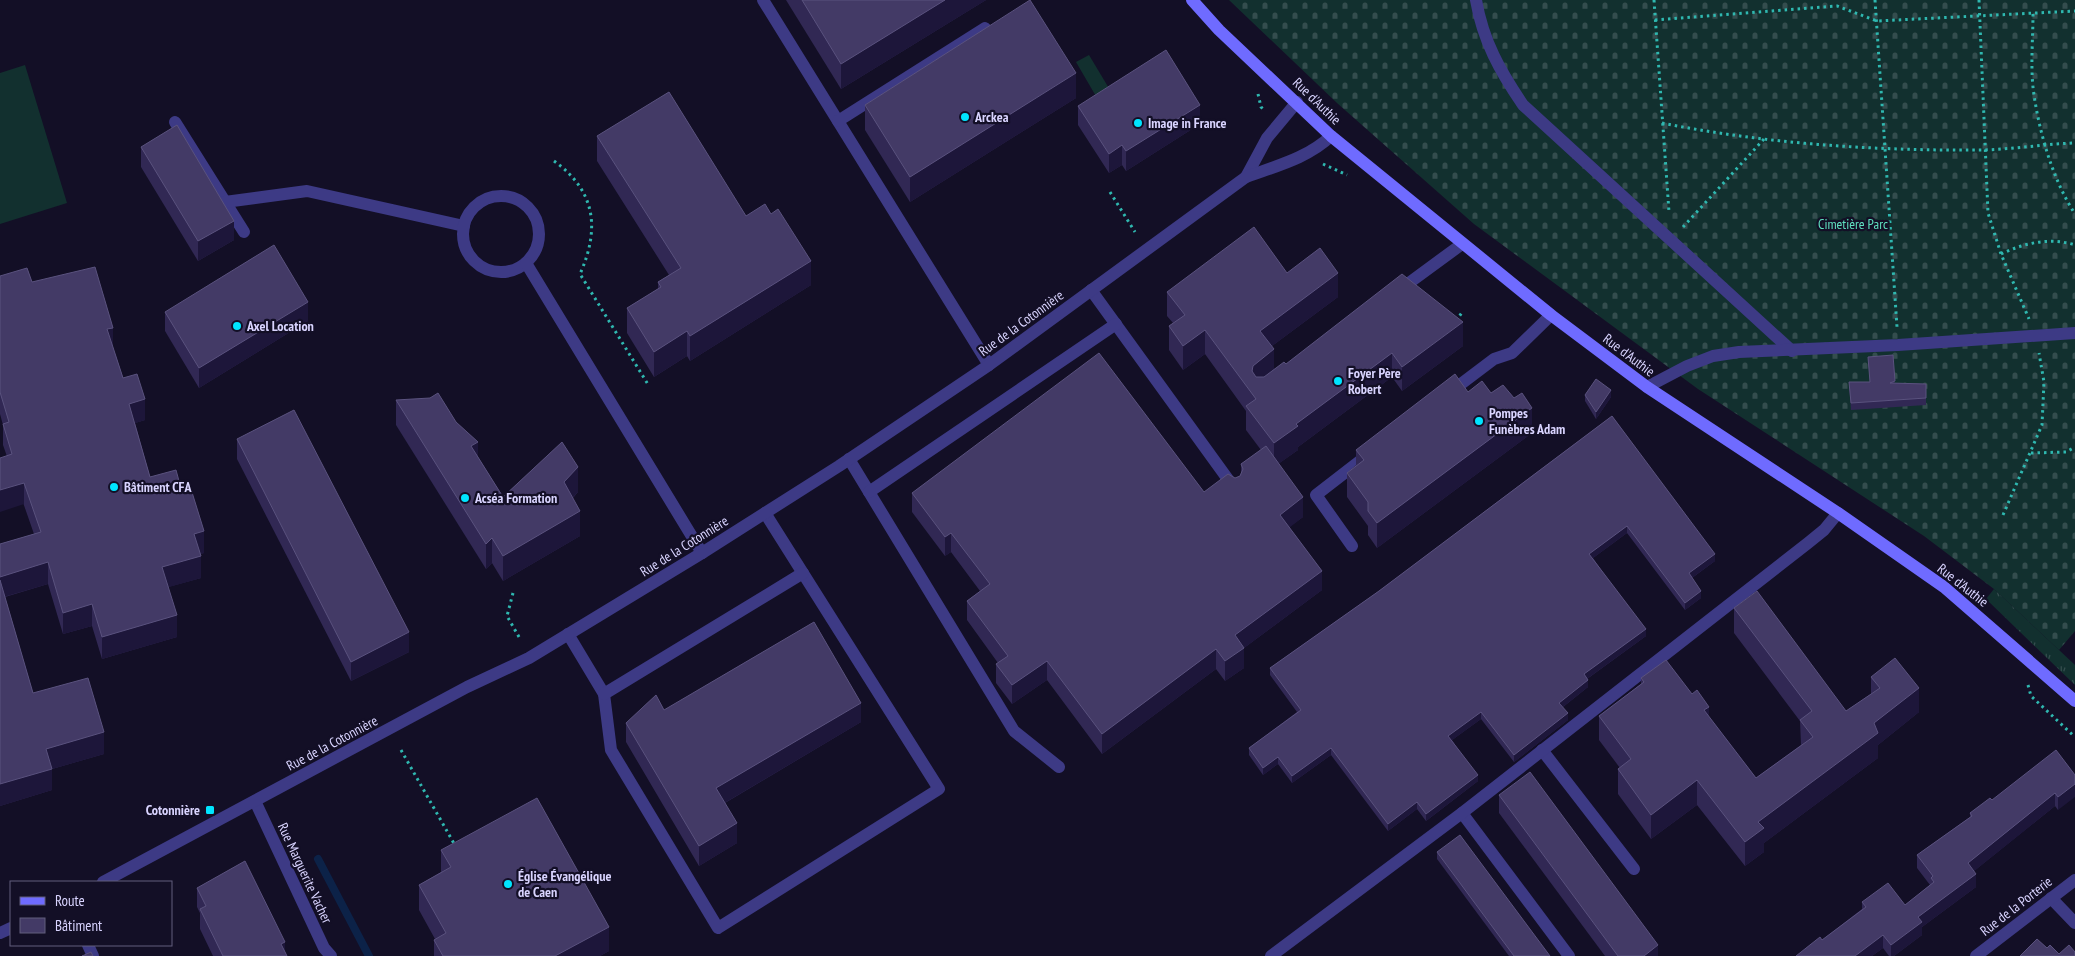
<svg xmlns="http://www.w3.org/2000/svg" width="2075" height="956" viewBox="0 0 2075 956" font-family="'PT Sans Narrow',sans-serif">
  <defs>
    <pattern id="grass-tufts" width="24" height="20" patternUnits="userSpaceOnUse" patternTransform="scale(1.25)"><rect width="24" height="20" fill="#12302f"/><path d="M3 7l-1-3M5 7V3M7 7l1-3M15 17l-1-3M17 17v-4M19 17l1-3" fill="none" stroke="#344d4e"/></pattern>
    <pattern id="cemetery-stones" width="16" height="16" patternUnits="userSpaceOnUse" patternTransform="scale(1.25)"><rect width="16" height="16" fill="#12302f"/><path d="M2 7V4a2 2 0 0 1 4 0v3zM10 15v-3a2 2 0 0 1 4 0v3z" fill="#344d4e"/></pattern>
  </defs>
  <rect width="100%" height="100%" fill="#130f26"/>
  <polygon fill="url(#grass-tufts)" points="1994,589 2075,665 2075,685 1986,599"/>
  <polygon fill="url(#cemetery-stones)" points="1229,0 2075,0 2075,631 2059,650 1994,589 1924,536 1698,389 1474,224 1337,103"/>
  <g fill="#12302f">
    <polygon points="1089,55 1110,90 1097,98 1076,62"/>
    <polygon points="25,65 67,203 0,224 0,73"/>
  </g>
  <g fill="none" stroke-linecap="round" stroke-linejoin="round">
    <polyline stroke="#0c2248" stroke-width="8" points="318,859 369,956"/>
    <g stroke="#2fb8b0" stroke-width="3" stroke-dasharray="2.5 4" stroke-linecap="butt">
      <polyline points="1654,0 1669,212"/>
      <polyline points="1875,0 1897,327"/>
      <polyline points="1979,0 1988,213 2001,254 2029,319"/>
      <path d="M2033 14C2033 40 2030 69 2034 95 2040 135 2053 180 2075 214"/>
      <polyline points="1655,20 1837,6 1877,21 2075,11"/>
      <polyline points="1258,94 1261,107 1265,111"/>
      <path d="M1662 123C1767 144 1877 151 1984 150 2014 149 2045 144 2075 143"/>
      <path d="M554 161C596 191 600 229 580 274L649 386"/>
      <polyline points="1323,164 1347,175"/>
      <polyline points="1110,192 1135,232"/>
      <polyline points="1683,227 1764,139"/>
      <path d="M2001 254C2024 243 2050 237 2075 245"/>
      <polyline points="1456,321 1463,311"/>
      <polyline points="2031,453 2066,452 2075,447"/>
      <polyline points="2003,515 2042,425 2044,382 2039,353"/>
      <polyline points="513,593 507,616 519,637"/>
      <polyline points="2028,685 2031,696 2075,737"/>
      <polyline points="401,750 456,847"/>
    </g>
    <g stroke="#3d3a85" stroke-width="12">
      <polyline points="763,0 989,365"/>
      <path d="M1476 0C1483 41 1500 71 1523 105L1792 351"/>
      <polyline points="838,121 985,28"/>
      <polyline points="175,122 244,232"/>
      <polyline points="225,202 307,191 464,226"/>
      <polyline points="1091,290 1235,489"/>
      <polyline points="1398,291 1462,244"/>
      <polyline points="1647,387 1687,366 1713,356 1739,352 1898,345 2075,333"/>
      <polyline points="1449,393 1494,359 1512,353 1551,315"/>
      <polyline points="849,459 1014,731 1059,767"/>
      <polyline points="869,492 1116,324"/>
      <polyline points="1352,546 1316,495 1369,454"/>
      <polyline points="568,634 604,694 611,750 718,928 939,789 765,513"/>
      <polyline points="604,694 803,573"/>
      <polyline points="1542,750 1634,869"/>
      <polyline points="1462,813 1569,956"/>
      <polyline points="88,945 93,956"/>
      <polyline points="1271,956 1462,813 1808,543 1824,530 1838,513"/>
    </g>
    <g stroke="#3d3a85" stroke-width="12">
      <polyline points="1246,177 1267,138 1297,102"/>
      <circle cx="501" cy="234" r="38"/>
      <polyline points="526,263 702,553"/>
      <polyline points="255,801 324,948 331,956"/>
      <path d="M103 882 467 687 529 658 702 553 839 466 989 365 1246 177C1276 166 1308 158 1331 136"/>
      <polyline points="2051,898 2075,923"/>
      <polyline points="0,933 11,928"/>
      <polyline points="1976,956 2075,880"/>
    </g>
    <polyline stroke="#6f6bff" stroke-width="12" points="1192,0 1219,30 1331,136 1551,315 1647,387 1838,513 1944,587 2075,701"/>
  </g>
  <g fill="#312854">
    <polygon points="786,0 986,0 841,89"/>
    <polygon points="1076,98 910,202 865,130 865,105"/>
    <polygon points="1078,106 1200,124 1126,171 1122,165 1109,173 1078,125"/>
    <polygon points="597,136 746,216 811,285 690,361 687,356 654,377 627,333 627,308 658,289 658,282 669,275 597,161"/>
    <polygon points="141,147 234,240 198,261 141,167"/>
    <polygon points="1287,273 1338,297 1272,346 1274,369 1286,364 1463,346 1402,391 1392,377 1298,447 1298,450 1278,464 1303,517 1289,527 1322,590 1244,648 1244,668 1225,681 1216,669 1102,754 1047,680 1012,704 996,683 996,664 998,663 967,620 967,601 980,591 951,552 945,556 912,512 912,493 1204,492 1240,476 1241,473 1241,464 1261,450 1246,430 1246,411 1205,354 1183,370 1169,350 1169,326 1173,323 1167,316 1167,292"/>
    <polygon points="0,276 32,282 113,347 123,378 145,420 135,423 150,477 182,492 204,553 200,554 201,578 168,587 177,637 102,659 92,626 63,634 48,584 5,597 33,693 104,754 52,769 52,790 0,806 0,544 34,534 3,445 3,425 0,414"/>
    <polygon points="165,312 308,321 199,388 165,331"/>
    <polygon points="1868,357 1895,383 1926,384 1926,405 1851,410 1849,382 1870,382"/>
    <polygon points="1468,392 1491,393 1532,433 1377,548 1368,535 1368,526 1347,497 1347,473 1356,465 1356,450"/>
    <polygon points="1585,395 1611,397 1596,419 1585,401"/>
    <polygon points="396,400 478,457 503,497 578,492 573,498 580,536 503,581 492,563 486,569 396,425"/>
    <polygon points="1612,416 1715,561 1692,578 1701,598 1685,610 1627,533 1593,558 1646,636 1587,679 1588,687 1563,707 1568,720 1514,762 1481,719 1452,740 1478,781 1426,821 1417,809 1388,831 1331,755 1292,783 1278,764 1263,775 1249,755 1249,748 1297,712 1270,675 1270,668 1379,591"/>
    <polygon points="237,439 409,652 351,681 237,459"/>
    <polygon points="1734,608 1846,711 1871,694 1871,677 1919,712 1878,745 1878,758 1764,843 1764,852 1745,866 1697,805 1651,839 1618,794 1618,769 1620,768 1599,740 1599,716 1641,684 1641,678 1709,717 1756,778 1801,745 1800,721 1734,633"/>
    <polygon points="664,710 861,722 725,803 737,843 699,866 626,742 626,723"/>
    <polygon points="2075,775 2058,810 2055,806 1974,871 1976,887 1922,927 1922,935 1894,956 1889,956 1883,948 1872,956 1796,956 1822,940 1862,909 1862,902 1905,905 1930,885 1917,868 1917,855 1970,817 1970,813 1992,800"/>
    <polygon points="1499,795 1658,956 1605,956 1499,813"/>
    <polygon points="441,850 609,951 600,956 434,956 434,940 435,939 419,910 419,885 441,872"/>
    <polygon points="1437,852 1550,956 1509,956 1437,859"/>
    <polygon points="197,888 285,952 287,956 213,956 200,929 200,913 197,907"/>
  </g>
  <g fill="#1d163a">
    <polygon points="945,0 986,0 841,89 841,64"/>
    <polygon points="1076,73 1076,98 910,202 910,177"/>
    <polygon points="1200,105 1200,124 1126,171 1126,151"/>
    <polygon points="1122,145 1122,165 1109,173 1109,154"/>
    <polygon points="234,221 234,240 198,261 198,241"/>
    <polygon points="811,261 811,285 690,361 690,336"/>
    <polygon points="1338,273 1338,297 1260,355 1260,331"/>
    <polygon points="308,302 308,321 199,388 199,368"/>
    <polygon points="1463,322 1463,346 1402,391 1402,367"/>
    <polygon points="113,328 113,349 107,329"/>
    <polygon points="1205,330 1205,354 1183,370 1183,346"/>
    <polygon points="687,331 687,356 654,377 654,352"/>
    <polygon points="1274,349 1274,373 1253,390 1252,395 1253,366"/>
    <polygon points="1392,353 1392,377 1298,447 1298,450 1274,467 1274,443 1296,424"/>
    <polygon points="1611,390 1611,397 1596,419 1596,412"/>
    <polygon points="145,399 145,420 129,425 129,404"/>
    <polygon points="1532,408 1532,433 1377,548 1377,523"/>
    <polygon points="478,442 478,467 471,446"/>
    <polygon points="578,467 578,492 564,507 564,482"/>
    <polygon points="24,483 24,504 0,512 0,490"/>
    <polygon points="1303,497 1303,517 1280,535 1280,515"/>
    <polygon points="580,511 580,536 503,581 503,556"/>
    <polygon points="1627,526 1627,533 1589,561 1589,554"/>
    <polygon points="204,531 204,553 194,556 194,534"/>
    <polygon points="951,533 951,552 945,556 945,537"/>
    <polygon points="492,538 492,563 486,569 486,544"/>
    <polygon points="1715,554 1715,561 1689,580 1689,573"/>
    <polygon points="201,556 201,578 162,589 162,567"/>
    <polygon points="48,562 48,584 0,598 0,577"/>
    <polygon points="1322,571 1322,590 1244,648 1244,668 1225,681 1225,661 1235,635"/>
    <polygon points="1701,591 1701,598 1685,610 1685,603"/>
    <polygon points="92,604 92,626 63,634 63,613"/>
    <polygon points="177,615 177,637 102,659 102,637"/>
    <polygon points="1646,629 1646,636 1584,681 1584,674"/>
    <polygon points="409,632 409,652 351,681 351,662"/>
    <polygon points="1216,649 1216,669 1102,754 1102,734"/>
    <polygon points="1047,661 1047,680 1012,704 1012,685"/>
    <polygon points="1588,680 1588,687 1559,710 1559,703"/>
    <polygon points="1919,688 1919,712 1878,745 1878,758 1764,843 1764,852 1745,866 1745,842 1758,822 1874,723"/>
    <polygon points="861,703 861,722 716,808 716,788"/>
    <polygon points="1709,707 1709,731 1704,710"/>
    <polygon points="1481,712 1481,719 1448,743 1448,736"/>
    <polygon points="1568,713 1568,720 1514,762 1514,755"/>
    <polygon points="104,732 104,754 52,769 52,790 0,806 0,784 46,749"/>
    <polygon points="1331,748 1331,755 1292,783 1292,776"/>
    <polygon points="1278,757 1278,764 1263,775 1263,768"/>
    <polygon points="1478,775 1478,781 1426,821 1426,814"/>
    <polygon points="1697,780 1697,805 1651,839 1651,815"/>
    <polygon points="2075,784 2075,797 2058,810 2058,797"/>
    <polygon points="2055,793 2055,806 1968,876 1968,863"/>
    <polygon points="1417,802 1417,809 1388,831 1388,824"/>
    <polygon points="737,823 737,843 699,866 699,846"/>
    <polygon points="1976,874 1976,887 1922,927 1922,935 1894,956 1891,956 1891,945 1918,917"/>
    <polygon points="609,927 609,951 600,956 555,956"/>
    <polygon points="1883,935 1883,948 1872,956 1855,956"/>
    <polygon points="285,942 285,956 281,944"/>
    <polygon points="1658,945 1658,956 1644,956"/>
  </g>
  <g fill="#433a66" stroke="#5a527e">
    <polygon points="802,0 945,0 841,64"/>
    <polygon points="1030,0 1076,73 910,177 865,105"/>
    <polygon points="1166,50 1200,105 1126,151 1122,145 1109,154 1078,106"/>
    <polygon points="669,92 746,216 765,204 771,214 778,209 811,261 690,336 687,331 654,352 627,308 661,287 658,282 681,268 597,136"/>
    <polygon points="177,125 234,221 198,241 141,147"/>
    <polygon points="1254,227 1287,273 1320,248 1338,273 1260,331 1274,349 1253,366 1252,371 1256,377 1264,377 1284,362 1286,364 1402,274 1463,322 1402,367 1392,353 1296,424 1298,426 1274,443 1246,406 1256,399 1205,330 1183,346 1169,326 1185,315 1167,292"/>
    <polygon points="274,245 308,302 199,368 165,312"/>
    <polygon points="95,267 113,328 107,329 123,378 137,374 145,399 129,404 150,477 176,470 182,492 191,489 204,531 194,534 201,556 162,567 177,615 102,637 92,604 63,613 48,562 0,577 0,544 41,532 24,483 0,490 0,458 12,454 3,424 9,422 0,392 0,276 27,268 32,282"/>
    <polygon points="1099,353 1204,492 1228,474 1235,478 1240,476 1243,469 1241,464 1266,446 1303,497 1280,515 1322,571 1235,635 1244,648 1225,661 1216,649 1102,734 1047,661 1012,685 996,664 1008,656 967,601 990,584 951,533 945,537 912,493"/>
    <polygon points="1893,355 1895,381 1890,383 1926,384 1926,398 1851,403 1849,382 1870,382 1868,357"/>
    <polygon points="1455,374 1468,392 1482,381 1491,393 1503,385 1514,398 1522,393 1532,408 1377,523 1368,511 1368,502 1347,473 1364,460 1356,450"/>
    <polygon points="1596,379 1611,390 1596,412 1585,395"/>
    <polygon points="438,393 456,422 478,442 471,446 503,497 562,442 578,467 564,482 580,511 503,556 492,538 486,544 396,400 430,398"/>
    <polygon points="294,410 409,632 351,662 237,439"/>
    <polygon points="1612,416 1715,554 1689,573 1701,591 1685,603 1627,526 1589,554 1646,629 1584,674 1588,680 1559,703 1568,713 1514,755 1481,712 1448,736 1478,775 1426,814 1417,802 1388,824 1331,748 1292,776 1278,757 1263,768 1249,748 1301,710 1270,668 1379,591"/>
    <polygon points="0,580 33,693 88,678 104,732 46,749 52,769 0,784"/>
    <polygon points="1757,591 1846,711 1880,688 1871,677 1895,658 1919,688 1874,723 1878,733 1758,822 1764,828 1745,842 1697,780 1651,815 1618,769 1631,759 1599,716 1644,682 1641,678 1666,660 1692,694 1697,690 1709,707 1704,710 1756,778 1813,737 1800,720 1812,711 1734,608"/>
    <polygon points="814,622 861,703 716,788 737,823 699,846 626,723 656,695 664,710"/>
    <polygon points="2056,750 2075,775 2075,784 2058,797 2055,793 1968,863 1976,874 1918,917 1922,922 1891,945 1883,935 1855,956 1796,956 1820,937 1822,940 1866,907 1862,902 1888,883 1905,905 1934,882 1931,878 1933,876 1917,855 1972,816 1970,813 1990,798 1992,800"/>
    <polygon points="1530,772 1658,945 1644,956 1618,956 1499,795"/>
    <polygon points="537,798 609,927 555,956 443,956 434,940 446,933 419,885 451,867 441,850"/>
    <polygon points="1460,835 1550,956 1514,956 1437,852"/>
    <polygon points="245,861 285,942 281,944 287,956 223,956 200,909 206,906 197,888"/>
    <polygon points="2037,939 2047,948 2050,945 2059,954 2069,945 2075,952 2075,956 2020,956"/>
    <polygon points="91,952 93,956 82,956"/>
  </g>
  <g fill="#00e5ff" stroke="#130f26" stroke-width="2">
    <circle cx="965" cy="117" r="5"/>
    <circle cx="1138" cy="123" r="5"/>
    <circle cx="237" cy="326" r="5"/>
    <circle cx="1338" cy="381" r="5"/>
    <circle cx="1479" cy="421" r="5"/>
    <circle cx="114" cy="487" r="5"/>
    <circle cx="465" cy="498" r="5"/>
    <rect x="205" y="805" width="10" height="10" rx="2.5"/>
    <circle cx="508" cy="884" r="5"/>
  </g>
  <g text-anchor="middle" stroke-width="4.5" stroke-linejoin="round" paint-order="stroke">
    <g font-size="14" fill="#d9d4ff" stroke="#130f26">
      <text transform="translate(1317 101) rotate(44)" y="5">Rue d'Authie</text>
      <text transform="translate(1021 323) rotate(-36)" y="5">Rue de la Cotonnière</text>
      <text transform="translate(1629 355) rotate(37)" y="5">Rue d'Authie</text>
      <text transform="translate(684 546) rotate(-32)" y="5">Rue de la Cotonnière</text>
      <text transform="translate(1963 585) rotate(38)" y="5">Rue d'Authie</text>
      <text transform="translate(332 743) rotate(-28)" y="5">Rue de la Cotonnière</text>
      <text transform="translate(305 873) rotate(65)" y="5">Rue Marguerite Vacher</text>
      <text transform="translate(2016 906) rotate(-38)" y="5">Rue de la Porterie</text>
    </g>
    <g font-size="14" font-weight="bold" fill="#d9d4ff" stroke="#130f26" text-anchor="start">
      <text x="975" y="122">Arckea</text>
      <text x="1148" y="128">Image in France</text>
      <text x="247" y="331">Axel Location</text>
      <text x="1348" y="378">Foyer Père<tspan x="1348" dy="16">Robert</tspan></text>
      <text x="1489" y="418">Pompes<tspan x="1489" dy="16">Funèbres Adam</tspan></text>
      <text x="124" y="492">Bâtiment CFA</text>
      <text x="475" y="503">Acséa Formation</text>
      <text x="200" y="815" text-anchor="end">Cotonnière</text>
      <text x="518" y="881">Église Évangélique<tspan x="518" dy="16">de Caen</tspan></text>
    </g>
    <g font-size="14" fill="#5fe0c0" stroke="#130f26">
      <text x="1853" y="229">Cimetière Parc</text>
    </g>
  </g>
  <rect x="10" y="881" width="162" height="65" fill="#130f26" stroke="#625e7d"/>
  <rect x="20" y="897" width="25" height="8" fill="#6f6bff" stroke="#625e7d"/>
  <text x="55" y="906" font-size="15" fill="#d9d4ff">Route</text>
  <rect x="20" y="918" width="25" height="15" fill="#433a66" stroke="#625e7d"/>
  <text x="55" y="931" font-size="15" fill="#d9d4ff">Bâtiment</text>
</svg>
